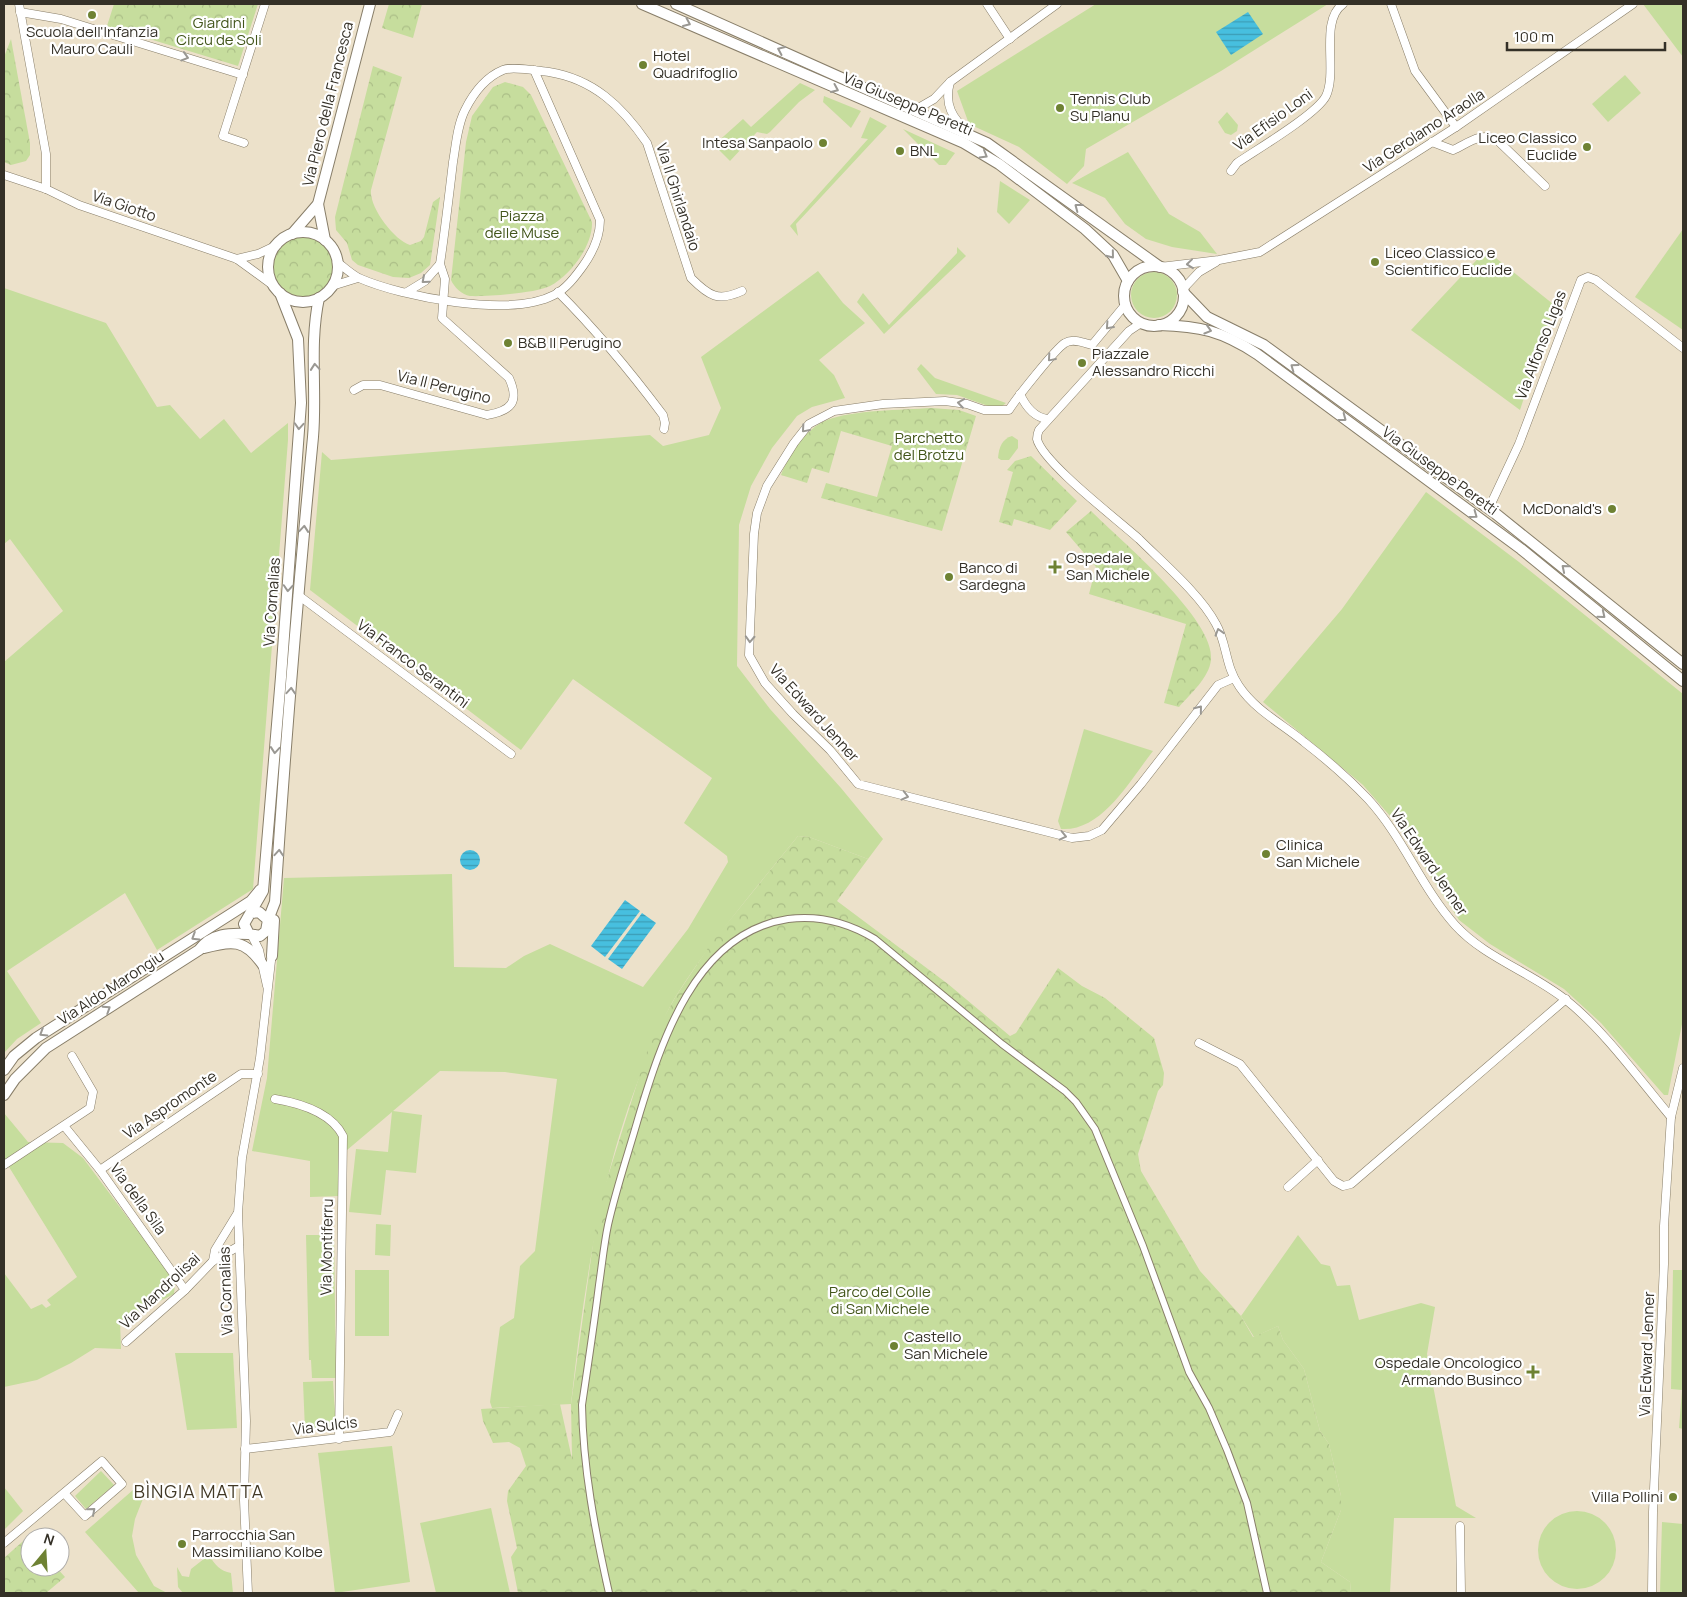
<svg xmlns="http://www.w3.org/2000/svg" width="1687" height="1597" viewBox="0 0 1687 1597" font-family="Manrope,sans-serif">
  <defs>
    <pattern id="park-crowns" width="20" height="18" patternUnits="userSpaceOnUse" patternTransform="scale(1.25)"><rect width="20" height="18" fill="#c6dd9d"/><path d="M2 6a3 3 0 1 1 6 0M12 15a3 3 0 1 1 6 0" fill="none" stroke="#abbe87"/></pattern>
    <pattern id="water-rules" width="6" height="5" patternUnits="userSpaceOnUse" patternTransform="scale(1.25)"><rect width="6" height="5" fill="#47bfdf"/><path d="M0 2.5h6" fill="none" stroke="#3c9cb5"/></pattern>
  </defs>
  <rect width="100%" height="100%" fill="#ece1ca"/>
  <g fill="#c6dd9d">
    <polygon points="1096,4 1328,4 1221,71 1086,149 1084,166 1067,184 1019,147 969,124 957,91"/>
    <polygon points="1643,4 1683,4 1683,57"/>
    <polygon points="1625,75 1641,93 1608,122 1592,104"/>
    <polygon points="800,83 815,90 799,102 770,132 767,134 757,132 730,161 714,145 743,119 751,127"/>
    <polygon points="824,96 861,111 851,128 823,102"/>
    <polygon points="1227,112 1238,125 1237,131 1231,135 1225,133 1218,122"/>
    <polygon points="870,117 887,126 796,224 798,236 790,226 868,139 861,138"/>
    <polygon points="903,129 955,153 946,165 939,165"/>
    <polygon points="1128,152 1169,214 1200,232 1217,254 1172,247 1146,239 1125,224 1105,198 1072,183"/>
    <polygon points="1000,181 1030,200 1009,224 997,212"/>
    <polygon points="1683,229 1683,330 1635,297"/>
    <polygon points="957,247 966,256 884,334 857,302 863,293 889,325 957,253"/>
    <polygon points="1486,250 1553,304 1552,313 1520,410 1411,330"/>
    <path d="M818 271 843 303 865 323 819 360 834 375 845 398 812 407 797 416 772 448 751 486 739 525 737 666 770 709 841 788 883 839 868 859 809 837 798 836C756 888 712 939 676 996 665 1014 657 1035 649 1054 601 1165 584 1285 571 1404L492 1408 490 1402 500 1327 514 1318 520 1266 535 1251 557 1079 505 1072 440 1071 393 1111 422 1115 416 1173 386 1170 381 1215 349 1212 356 1149 388 1152 392 1112 340 1156 339 1196 310 1197V1161L252 1151 267 1078 284 878 452 874 454 967 506 968 524 956 550 944 643 987 688 929 728 862 727 856 684 823 712 778 573 679 521 750 310 590 322 452 331 460 650 435 663 446 709 435 721 408 701 357Z"/>
    <circle cx="1154" cy="295" r="23"/>
    <polygon points="4,288 106,323 157,407 170,405 200,439 224,419 251,453 288,423 288,440 253,889 157,950 125,893 7,971 41,1023 17,1039 4,1053 4,662 63,611 10,539 4,544"/>
    <polygon points="921,364 935,378 1006,403 1001,407 994,408 957,395 936,394 917,369"/>
    <path d="M1012 436 1018 440V448L1009 460H1001L998 458C999 447 1002 439 1012 436Z"/>
    <polygon points="1426,492 1519,562 1683,694 1683,1019 1668,1095 1664,1095 1601,1023 1564,989 1490,944 1459,920 1397,824 1363,785 1263,702 1342,609"/>
    <path d="M1084 729 1153 751C1130 780 1102 832 1061 829L1058 821Z"/>
    <polygon points="4,1113 28,1142 63,1143 83,1158 170,1274 175,1285 174,1294 120,1321 121,1349 95,1348 71,1363 37,1380 4,1387 4,1273 31,1309 42,1304 46,1308 51,1305 47,1300 77,1277 9,1167 4,1166"/>
    <polygon points="376,1224 391,1225 390,1256 375,1255"/>
    <polygon points="306,1235 334,1235 336,1378 312,1378 311,1360 309,1360"/>
    <polygon points="1298,1235 1321,1264 1330,1266 1337,1286 1350,1285 1359,1320 1421,1303 1435,1307 1427,1354 1456,1506 1476,1518 1394,1518 1390,1593 1351,1593 1350,1582 1321,1562 1341,1510 1341,1496 1329,1444 1320,1431 1304,1369 1283,1340 1278,1326 1254,1337 1241,1316"/>
    <rect x="355" y="1270" width="34" height="66"/>
    <polygon points="1673,1270 1683,1270 1683,1429 1679,1428 1682,1390 1671,1389"/>
    <polygon points="175,1353 233,1353 237,1428 187,1430"/>
    <polygon points="333,1381 336,1428 305,1430 303,1382"/>
    <polygon points="392,1446 410,1582 335,1593 318,1453"/>
    <polygon points="101,1471 114,1485 86,1509 75,1496"/>
    <polygon points="141,1483 146,1491 135,1519 132,1536 136,1555 154,1586 167,1593 139,1593 85,1532"/>
    <polygon points="4,1487 23,1511 4,1530"/>
    <polygon points="491,1508 510,1593 436,1593 420,1523"/>
    <circle cx="1577" cy="1550" r="39"/>
    <polygon points="1662,1522 1683,1524 1683,1593 1660,1593"/>
    <path d="M209 1555C215 1565 220 1571 231 1573L233 1593H183L178 1587 177 1567 182 1576 189 1577 191 1569Z"/>
  </g>
  <g fill="url(#park-crowns)">
    <polygon points="114,4 258,4 238,66 107,26"/>
    <polygon points="389,4 422,4 413,38 382,28"/>
    <polygon points="11,39 30,143 30,155 26,161 11,165 4,162 4,57"/>
    <path d="M373 66 402 77 371 190C369 207 394 240 410 245L421 241 424 237 433 202 440 197 430 265 421 273 409 278 393 277 358 265 352 260 347 243 336 230 335 217Z"/>
    <path d="M505 82 523 87 531 95 592 222C593 245 571 275 550 286 537 293 485 297 470 296 462 295 454 287 451 280L466 142 472 116 493 87Z"/>
    <circle cx="303" cy="267" r="30"/>
    <path d="M931 408 959 410 976 416 942 531 821 498 826 483 877 497 892 446 841 431 829 473 812 468 807 483 781 475C789 454 805 429 827 420 853 410 902 410 931 408Z"/>
    <polygon points="1031,456 1077,501 1050,530 1014,519 1012,526 999,522 1013,472 1007,470 1015,461"/>
    <path d="M1091 511C1119 539 1216 620 1211 660 1209 678 1190 694 1179 707L1164 703 1186 624 1089 594 1096 567 1066 532Z"/>
    <polygon points="798,836 809,837 868,859 837,901 948,984 1010,1036 1016,1033 1058,968 1082,986 1105,998 1154,1038 1164,1073 1163,1085 1158,1091 1138,1154 1141,1171 1200,1271 1241,1316 1253,1337 1278,1326 1283,1340 1304,1369 1320,1431 1329,1444 1341,1496 1341,1510 1321,1562 1350,1582 1351,1593 518,1593 511,1557 517,1548 507,1501 508,1491 526,1466 520,1448 509,1442 493,1443 483,1421 481,1409 560,1404 572,1459 571,1404 595,1229 603,1192 650,1042 676,996 712,942"/>
    <polygon points="30,1535 30,1567 56,1567 65,1577 46,1593 4,1593 4,1558"/>
  </g>
  <g fill="url(#water-rules)">
    <polygon points="1248,12 1263,34 1231,55 1216,32"/>
    <circle cx="470" cy="860" r="10"/>
    <polygon points="625,900 640,911 605,957 591,946"/>
    <polygon points="642,913 656,923 622,969 608,959"/>
  </g>
  <g fill="none" stroke-linecap="round" stroke-linejoin="round">
    <g stroke="#887e69" stroke-width="8">
      <path id="pedestrian" d="M609 1593C595 1531 583 1468 582 1405 588 1365 594 1325 599 1285 602 1265 604 1244 608 1225 616 1189 628 1154 638 1119 661 1042 695 933 788 919 819 915 849 923 875 939L1002 1044 1065 1091 1076 1102 1095 1129 1143 1246 1189 1372 1209 1408 1227 1450 1247 1503 1267 1593"/>
    </g>
    <g stroke="#887e69" stroke-width="9">
      <g id="minor">
        <polyline points="19,4 46,154 46,189"/>
        <polyline points="987,4 1010,39"/>
        <polyline points="1391,4 1415,71 1456,127"/>
        <polyline points="20,12 61,19 243,75"/>
        <path d="M950 82C944 104 952 119 969 132"/>
        <polyline points="915,110 934,99 950,82 1057,4"/>
        <path d="M1432 142 1453 150C1467 144 1480 132 1496 139L1545 186"/>
        <polyline points="244,143 223,136 265,4"/>
        <path d="M1231 171 1237 163C1256 150 1317 114 1326 96 1338 71 1319 21 1343 4"/>
        <polyline points="4,175 46,189 79,205 237,259 274,286"/>
        <polyline points="237,259 258,254 277,245"/>
        <path d="M337 262C344 267 351 274 359 278 402 297 510 318 554 295 566 289 575 277 583 266 593 252 600 238 600 220L534 70"/>
        <polyline points="1160,267 1219,260 1260,252 1456,127 1633,4"/>
        <polyline points="332,286 358,278"/>
        <polyline points="1183,289 1199,272 1216,262"/>
        <polyline points="407,292 425,281 440,264"/>
        <path d="M558 292C597 331 630 371 663 415L665 423 664 429"/>
        <path d="M1125 305 1092 345C1084 343 1073 338 1065 343 1056 348 1015 400 1009 410H984L967 404 945 401 883 404 834 411 809 424 794 443 767 486 757 513 754 534 749 655 765 683 793 714 830 750 858 784 1072 838 1089 836 1102 830 1141 784 1218 685 1234 678"/>
        <path d="M1141 323 1129 331 1039 430C1038 432 1037 437 1037 439 1042 462 1118 520 1139 539 1162 562 1201 595 1216 624 1227 643 1225 666 1239 686 1255 710 1282 724 1304 742 1326 759 1349 779 1368 799 1403 837 1421 887 1455 925 1485 958 1531 972 1566 1000 1604 1030 1639 1079 1671 1117"/>
        <path d="M354 390 363 385H380L487 415C511 411 520 402 509 378L442 318 445 279 440 264C445 230 449 196 453 162 456 145 457 126 465 110 473 94 486 77 503 70 513 66 538 71 549 72 593 79 622 106 647 143L691 278C709 296 718 302 742 291"/>
        <path d="M1020 394C1025 405 1034 417 1047 419"/>
        <polyline points="1489,508 1519,444 1581,280 1588,277 1596,280 1683,348"/>
        <polyline points="298,595 511,754"/>
        <polyline points="252,936 259,950 267,986"/>
        <polyline points="1199,1043 1240,1064 1334,1181 1343,1186 1351,1184 1566,999"/>
        <path d="M275 1099C299 1103 331 1112 343 1136L339 1439"/>
        <polyline points="65,1127 100,1170 185,1290"/>
        <polyline points="4,1165 90,1108 93,1092 72,1056"/>
        <polyline points="100,1170 241,1074 258,1074"/>
        <polyline points="1288,1187 1318,1160"/>
        <polyline points="213,1261 215,1250 237,1214"/>
        <polyline points="126,1342 185,1290 213,1261 239,1246"/>
        <polyline points="245,1449 390,1432 398,1414"/>
        <polyline points="1460,1526 1461,1593"/>
        <polyline points="4,1543 102,1461 122,1484 85,1516 64,1493"/>
        <polyline points="248,1593 244,1500 246,1421 238,1213 242,1158 260,1058 272,952"/>
        <polyline points="1652,1593 1653,1512 1664,1264 1664,1226 1671,1117 1683,1068"/>
      </g>
    </g>
    <g stroke="#887e69" stroke-width="12">
      <g id="tertiary">
        <polyline points="642,4 964,143 999,164 1085,229 1113,255 1128,281"/>
        <polyline points="676,4 987,143 1160,267"/>
        <polyline points="318,204 325,240"/>
        <circle cx="303" cy="267" r="35"/>
        <polyline points="292,234 318,204 370,4"/>
        <circle cx="1154" cy="296" r="30"/>
        <polyline points="1183,292 1207,317 1264,345 1496,514 1683,664"/>
        <path d="M1159 325C1200 326 1222 331 1257 354L1521 549 1683 681"/>
        <polyline points="251,913 259,912 268,920 266,931 260,936 249,934 244,924 263,891 281,677 301,403 298,339 280,293"/>
        <path d="M268 920 275 902C285 747 298 592 313 437 317 391 309 344 319 298"/>
        <path d="M204 948C232 940 245 939 263 965"/>
        <polyline points="272,956 274,920"/>
        <polyline points="4,1070 14,1056 36,1038 234,912 251,901 260,890"/>
        <path d="M4 1095 15 1079 46 1048 199 950C211 933 230 933 249 934"/>
      </g>
    </g>
    <use href="#pedestrian" stroke="#fff" stroke-width="6"/>
    <use href="#minor" stroke="#fff" stroke-width="8"/>
    <use href="#tertiary" stroke="#fff" stroke-width="10"/>
  </g>
  <defs><path id="oneway-chevron" d="M-2-3.5L2.5 0L-2 3.5" fill="none" stroke-width="1.6" stroke-linecap="round" stroke-linejoin="round" transform="scale(1.25)"/></defs>
  <g stroke="#9a9893">
    <use href="#oneway-chevron" transform="translate(687 23) rotate(24)"/>
    <use href="#oneway-chevron" transform="translate(781 50) rotate(-156)"/>
    <use href="#oneway-chevron" transform="translate(185 57) rotate(17)"/>
    <use href="#oneway-chevron" transform="translate(835 89) rotate(24)"/>
    <use href="#oneway-chevron" transform="translate(984 155) rotate(30)"/>
    <use href="#oneway-chevron" transform="translate(1078 207) rotate(-143)"/>
    <use href="#oneway-chevron" transform="translate(1111 255) rotate(51)"/>
    <use href="#oneway-chevron" transform="translate(1190 264) rotate(174)"/>
    <use href="#oneway-chevron" transform="translate(425 280) rotate(139)"/>
    <use href="#oneway-chevron" transform="translate(1109 326) rotate(132)"/>
    <use href="#oneway-chevron" transform="translate(1208 330) rotate(17)"/>
    <use href="#oneway-chevron" transform="translate(1051 358) rotate(131)"/>
    <use href="#oneway-chevron" transform="translate(315 367) rotate(-95)"/>
    <use href="#oneway-chevron" transform="translate(1294 367) rotate(-144)"/>
    <use href="#oneway-chevron" transform="translate(961 403) rotate(-172)"/>
    <use href="#oneway-chevron" transform="translate(1343 418) rotate(37)"/>
    <use href="#oneway-chevron" transform="translate(299 426) rotate(94)"/>
    <use href="#oneway-chevron" transform="translate(805 429) rotate(131)"/>
    <use href="#oneway-chevron" transform="translate(1474 515) rotate(36)"/>
    <use href="#oneway-chevron" transform="translate(304 529) rotate(-85)"/>
    <use href="#oneway-chevron" transform="translate(1565 568) rotate(-140)"/>
    <use href="#oneway-chevron" transform="translate(288 588) rotate(94)"/>
    <use href="#oneway-chevron" transform="translate(1602 615) rotate(39)"/>
    <use href="#oneway-chevron" transform="translate(1219 632) rotate(-107)"/>
    <use href="#oneway-chevron" transform="translate(750 639) rotate(93)"/>
    <use href="#oneway-chevron" transform="translate(291 691) rotate(-86)"/>
    <use href="#oneway-chevron" transform="translate(1199 709) rotate(-51)"/>
    <use href="#oneway-chevron" transform="translate(275 750) rotate(95)"/>
    <use href="#oneway-chevron" transform="translate(905 796) rotate(14)"/>
    <use href="#oneway-chevron" transform="translate(1063 836) rotate(13)"/>
    <use href="#oneway-chevron" transform="translate(279 853) rotate(-86)"/>
    <use href="#oneway-chevron" transform="translate(195 937) rotate(148)"/>
    <use href="#oneway-chevron" transform="translate(107 1009) rotate(-33)"/>
    <use href="#oneway-chevron" transform="translate(43 1033) rotate(148)"/>
    <use href="#oneway-chevron" transform="translate(92 1511) rotate(-41)"/>
  </g>
  <g fill="#6e8233" stroke="#fff" stroke-width="2">
    <circle cx="92" cy="15" r="5"/>
    <circle cx="643" cy="65" r="5"/>
    <circle cx="1060" cy="108" r="5"/>
    <circle cx="823" cy="143" r="5"/>
    <circle cx="1587" cy="147" r="5"/>
    <circle cx="900" cy="151" r="5"/>
    <circle cx="1375" cy="262" r="5"/>
    <circle cx="508" cy="343" r="5"/>
    <circle cx="1082" cy="363" r="5"/>
    <circle cx="1612" cy="509" r="5"/>
    <path d="M1052.5 559.5h5v5h5v5h-5v5h-5v-5h-5v-5h5z"/>
    <circle cx="949" cy="577" r="5"/>
    <circle cx="1266" cy="854" r="5"/>
    <circle cx="894" cy="1346" r="5"/>
    <path d="M1530.5 1364.5h5v5h5v5h-5v5h-5v-5h-5v-5h5z"/>
    <circle cx="1673" cy="1497" r="5"/>
    <circle cx="182" cy="1544" r="5"/>
  </g>
  <g text-anchor="middle" stroke-width="4.5" stroke-linejoin="round" paint-order="stroke">
    <g font-size="15" fill="#43561b" stroke="#fff">
      <text x="219" y="28">Giardini<tspan x="219" dy="17">Circu de Soli</tspan></text>
      <text x="522" y="221">Piazza<tspan x="522" dy="17">delle Muse</tspan></text>
      <text x="929" y="443">Parchetto<tspan x="929" dy="17">del Brotzu</tspan></text>
      <text x="880" y="1297">Parco del Colle<tspan x="880" dy="17">di San Michele</tspan></text>
    </g>
    <g font-size="15" fill="#343027" stroke="#fff" text-anchor="start">
      <text x="92" y="37" text-anchor="middle">Scuola dell'Infanzia<tspan x="92" dy="17">Mauro Cauli</tspan></text>
      <text x="653" y="61">Hotel<tspan x="653" dy="17">Quadrifoglio</tspan></text>
      <text x="1070" y="104">Tennis Club<tspan x="1070" dy="17">Su Planu</tspan></text>
      <text x="1577" y="143" text-anchor="end">Liceo Classico<tspan x="1577" dy="17">Euclide</tspan></text>
      <text x="813" y="148" text-anchor="end">Intesa Sanpaolo</text>
      <text x="910" y="156">BNL</text>
      <text x="1385" y="258">Liceo Classico e<tspan x="1385" dy="17">Scientifico Euclide</tspan></text>
      <text x="518" y="348">B&amp;B Il Perugino</text>
      <text x="1092" y="359">Piazzale<tspan x="1092" dy="17">Alessandro Ricchi</tspan></text>
      <text x="1602" y="514" text-anchor="end">McDonald's</text>
      <text x="1066" y="563">Ospedale<tspan x="1066" dy="17">San Michele</tspan></text>
      <text x="959" y="573">Banco di<tspan x="959" dy="17">Sardegna</tspan></text>
      <text x="1276" y="850">Clinica<tspan x="1276" dy="17">San Michele</tspan></text>
      <text x="904" y="1342">Castello<tspan x="904" dy="17">San Michele</tspan></text>
      <text x="1522" y="1368" text-anchor="end">Ospedale Oncologico<tspan x="1522" dy="17">Armando Businco</tspan></text>
      <text x="1663" y="1502" text-anchor="end">Villa Pollini</text>
      <text x="192" y="1540">Parrocchia San<tspan x="192" dy="17">Massimiliano Kolbe</tspan></text>
    </g>
    <g font-size="15" fill="#343027" stroke="#fff">
      <text transform="translate(328 104) rotate(-76)" y="5">Via Piero della Francesca</text>
      <text transform="translate(908 104) rotate(23)" y="5">Via Giuseppe Peretti</text>
      <text transform="translate(1273 120) rotate(-36)" y="5">Via Efisio Loni</text>
      <text transform="translate(1424 131) rotate(-33)" y="5">Via Gerolamo Araolla</text>
      <text transform="translate(678 197) rotate(72)" y="5">Via Il Ghirlandaio</text>
      <text transform="translate(124 206) rotate(19)" y="5">Via Giotto</text>
      <text transform="translate(1541 345) rotate(-69)" y="5">Via Alfonso Ligas</text>
      <text transform="translate(444 387) rotate(14)" y="5">Via Il Perugino</text>
      <text transform="translate(1440 471) rotate(36)" y="5">Via Giuseppe Peretti</text>
      <text transform="translate(272 602) rotate(-86)" y="5">Via Cornalias</text>
      <text transform="translate(413 664) rotate(37)" y="5">Via Franco Serantini</text>
      <text transform="translate(814 713) rotate(48)" y="5">Via Edward Jenner</text>
      <text transform="translate(1429 862) rotate(56)" y="5">Via Edward Jenner</text>
      <text transform="translate(111 988) rotate(-33)" y="5">Via Aldo Marongiu</text>
      <text transform="translate(170 1105) rotate(-34)" y="5">Via Aspromonte</text>
      <text transform="translate(138 1199) rotate(54)" y="5">Via della Sila</text>
      <text transform="translate(327 1247) rotate(-89)" y="5">Via Montiferru</text>
      <text transform="translate(160 1291) rotate(-43)" y="5">Via Mandrolisai</text>
      <text transform="translate(226 1291) rotate(-92)" y="5">Via Cornalias</text>
      <text transform="translate(1647 1354) rotate(-88)" y="5">Via Edward Jenner</text>
      <text transform="translate(325 1426) rotate(-7)" y="5">Via Sulcis</text>
    </g>
    <g font-size="18" letter-spacing="1" fill="#423926" stroke="#fff">
      <text x="199" y="1498">BÌNGIA MATTA</text>
    </g>
  </g>
  <rect width="1687" height="1597" fill="none" stroke="#343027" stroke-width="10"/>
  <g transform="translate(45 1552) rotate(18)"><circle r="24" fill="#ffffff" stroke="#aeaca9"/>
  <path d="M0-4L9 19L0 12L-9 19Z" fill="#6e8233"/>
  <text y="-8" font-size="14" font-weight="bold" text-anchor="middle" fill="#343027">N</text>
  </g>
  <path d="M1507 42v8h158v-8" fill="none" stroke="#343027" stroke-width="2.5"/>
  <text x="1514" y="42" font-size="15" fill="#343027" stroke="#ffffff" stroke-width="4" paint-order="stroke">100 m</text>
</svg>
